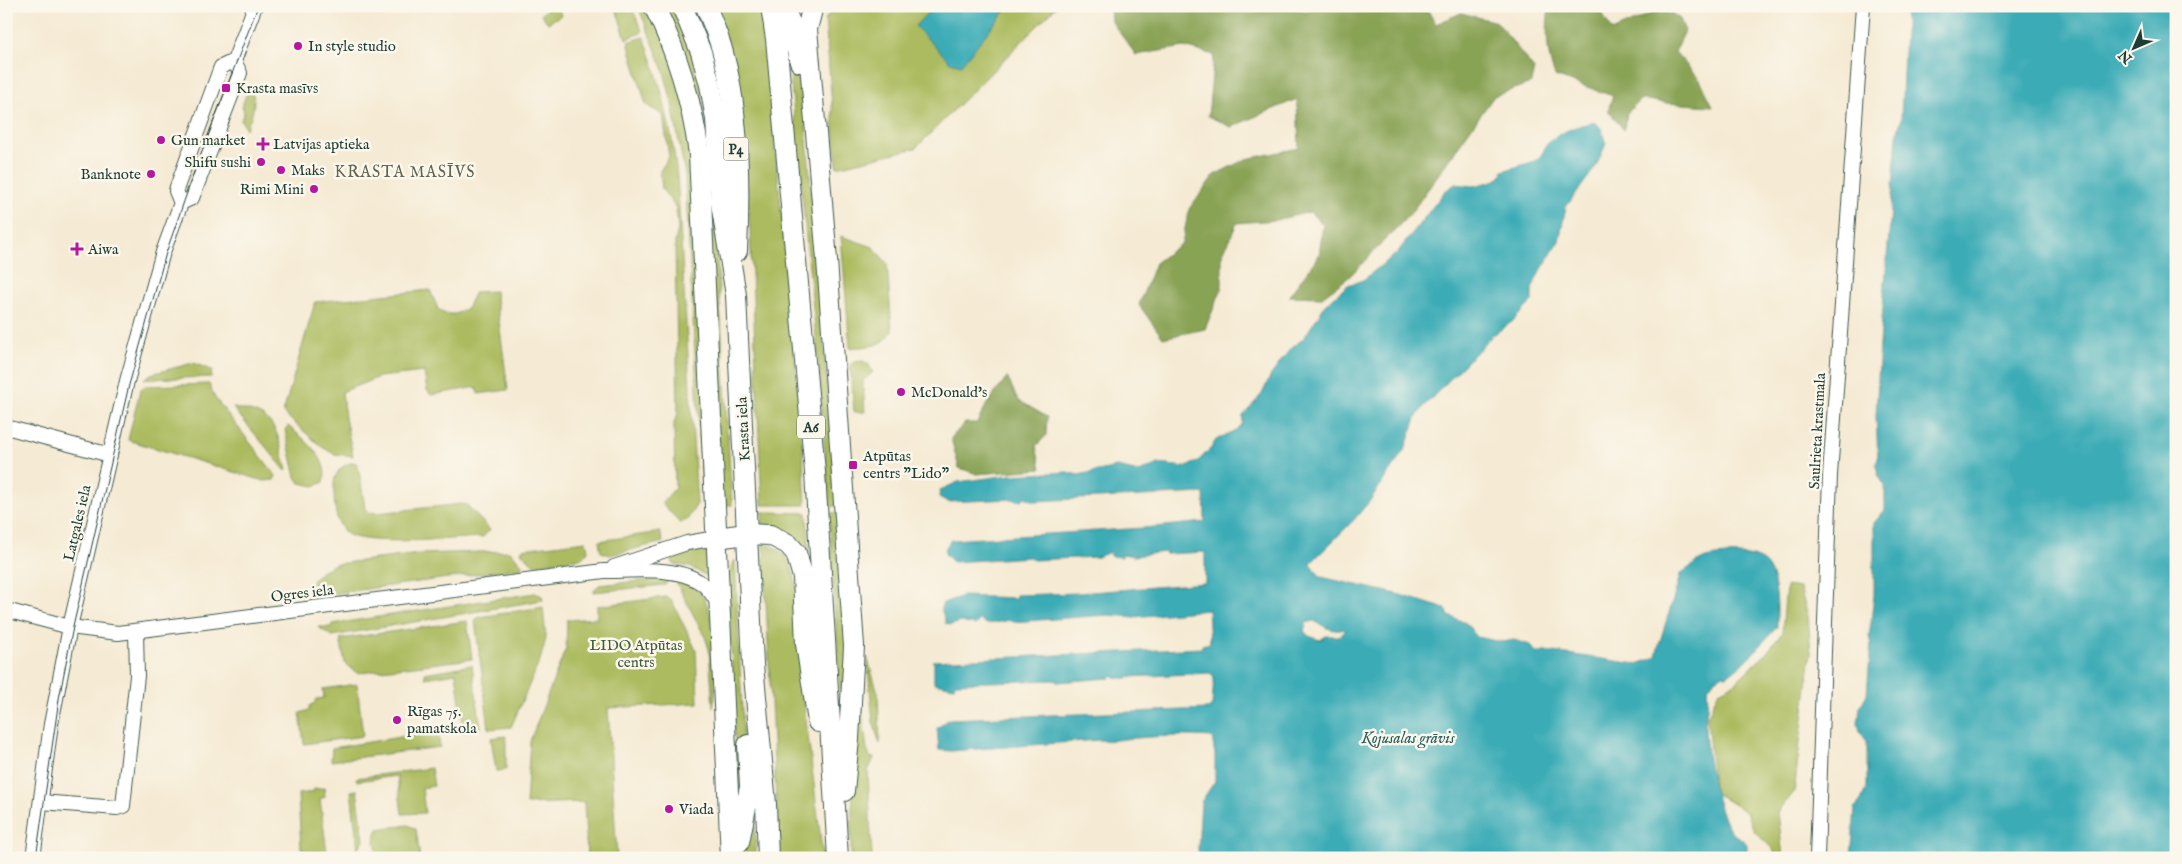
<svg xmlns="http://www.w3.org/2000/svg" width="2182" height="864" viewBox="0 0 2182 864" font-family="'IM FELL English',serif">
  <rect width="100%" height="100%" fill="#fbf7ec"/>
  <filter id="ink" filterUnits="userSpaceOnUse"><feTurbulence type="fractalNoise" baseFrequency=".02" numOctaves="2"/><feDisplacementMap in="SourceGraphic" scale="10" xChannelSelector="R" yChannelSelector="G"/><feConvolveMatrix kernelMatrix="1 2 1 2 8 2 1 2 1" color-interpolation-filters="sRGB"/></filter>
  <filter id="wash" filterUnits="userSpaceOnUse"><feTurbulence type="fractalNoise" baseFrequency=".0096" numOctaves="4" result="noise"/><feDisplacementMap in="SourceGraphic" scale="20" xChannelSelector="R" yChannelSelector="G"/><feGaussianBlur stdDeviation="1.12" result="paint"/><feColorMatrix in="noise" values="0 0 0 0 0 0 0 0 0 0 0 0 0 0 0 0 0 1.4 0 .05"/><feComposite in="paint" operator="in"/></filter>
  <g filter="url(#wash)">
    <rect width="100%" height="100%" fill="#f5ead3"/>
    <g fill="#acbb5e" stroke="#667c49">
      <polygon points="551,6 557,6 561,15 548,23 541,14"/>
      <polygon points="615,6 631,6 642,31 641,33 626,39"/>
      <polygon points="638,6 675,6 691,48 701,84 715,222 732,505 723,505 703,499 685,174 671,99 663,68"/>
      <polygon points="715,6 760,6 763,16 801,422 806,505 762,505 750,228 739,87"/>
      <polygon points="837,6 1057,6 916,148 837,167 825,19"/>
      <polygon points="788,32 805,114 837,506 829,506 818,358 786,33"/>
      <path d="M644 37C661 82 671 127 677 175L697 504 687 520 680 523 662 503 675 488 674 422 678 414 675 242 678 229 676 208 662 189 660 171 669 157 663 115 646 105 628 42Z"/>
      <path d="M251 90C258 101 251 118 246 129L241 120 244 112 242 106 247 92Z"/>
      <path d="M841 236 873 247 887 263 892 331C884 348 867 346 850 348Z"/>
      <polygon points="430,290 438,309 445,314 456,314 467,308 475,292 495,291 508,390 478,394 477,387 431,395 427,390 424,372 379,377 342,392 345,418 353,456 334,454 322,447 283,413 315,302"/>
      <polygon points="863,361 868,364 873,372 863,381 865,412 854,412 850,365 854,362"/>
      <polygon points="193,363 212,370 211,377 144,379 151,374"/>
      <polygon points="209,384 215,398 274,473 276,476 274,480 264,481 128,440 140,390 145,386"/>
      <path d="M233 408C279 413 276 432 287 470L286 471Z"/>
      <path d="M288 426C304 439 330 458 324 482L314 486 300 483 296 477 285 430Z"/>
      <path d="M354 462 358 464 365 508 368 512 377 513 461 504 467 505 490 530 483 537C459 538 360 547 346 533 334 522 334 500 334 485 334 473 342 464 354 462Z"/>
      <polygon points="762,512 807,513 809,552 787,531 763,524"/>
      <polygon points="829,513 838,513 848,648 843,738"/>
      <polygon points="660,532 663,542 610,555 601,552 599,541"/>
      <polygon points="586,541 588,551 582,558 534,565 521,552 522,549"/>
      <polygon points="763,544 772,546 783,553 790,562 797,586 804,703 823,858 779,858"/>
      <polygon points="706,548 707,576 690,567 673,564 672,556"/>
      <polygon points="510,551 522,565 522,568 330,594 326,589 312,590 312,581 321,571 336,564 419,554"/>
      <polygon points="735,560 744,755 738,816 728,578 732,564"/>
      <polygon points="668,578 668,582 665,585 593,592 599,585"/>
      <path d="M674 578C680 578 683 581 688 583 722 600 714 665 715 699L713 707 709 649 705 637Z"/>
      <polygon points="1786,586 1800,588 1808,616 1811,653 1794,792 1778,812 1783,858 1776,858 1773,849 1755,832 1746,812 1714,792 1707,717 1719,691 1733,684 1764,656 1782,633"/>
      <polygon points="535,593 542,596 543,600 332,636 318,627 331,627 332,624"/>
      <polygon points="666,597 671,599 696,650 698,703 608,708 617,858 587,858 584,802 526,804 530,741 566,648 567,620 597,618 597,606"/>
      <polygon points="543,607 546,639 540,660 511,727 489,729 475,620 480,617"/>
      <polygon points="467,621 472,659 357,673 345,663 340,639"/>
      <polygon points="867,657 878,693 880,744 873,722"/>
      <polygon points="472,665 481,728 464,732 456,673 425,678 425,673"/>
      <polygon points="357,684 363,736 304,744 300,713 310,710 309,706 316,702 316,699 324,698 323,689"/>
      <polygon points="860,694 867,750 870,757 874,758 868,771 872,858 851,858 851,826 859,696"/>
      <polygon points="438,731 440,747 331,761 332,748"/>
      <polygon points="506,736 506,770 496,771 491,738"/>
      <polygon points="431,768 434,786 422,788 425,813 402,814 397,776 357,781 356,778"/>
      <polygon points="324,788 325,797 320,799 327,853 308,855 301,848 298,794 314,792 314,789"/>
      <polygon points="357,790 364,840 358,849 351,791"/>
      <polygon points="752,804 754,806 756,858 742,858"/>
      <path d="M408 825 416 829 420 858H380C375 849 373 837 378 829Z"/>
    </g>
    <g fill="#89a355" stroke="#547044">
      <polygon points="1110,6 1298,6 1305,12 1325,6 1387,6 1393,12 1397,6 1425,6 1436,24 1461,13 1497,22 1534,69 1531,83 1494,96 1411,213 1349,277 1322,297 1289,296 1319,255 1323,225 1310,212 1276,220 1237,223 1222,256 1222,288 1205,329 1163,338 1139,305 1155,263 1182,243 1189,209 1214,175 1246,159 1299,148 1297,99 1231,127 1208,116 1214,55 1184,47 1136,55 1111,21"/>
      <path d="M1549 6H1598L1612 31 1659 10 1679 17 1685 31 1675 52 1700 80 1713 106 1666 103 1641 99 1627 113 1624 130 1608 110 1613 96 1555 76C1546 53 1546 31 1549 6Z"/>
      <polygon points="1007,377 1018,400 1047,417 1046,436 1036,446 1041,469 977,474 959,468 951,438 965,423 977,423 987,404"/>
    </g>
    <g fill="#3aabb6" stroke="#2c7475" fill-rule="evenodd">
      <polygon points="929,6 1009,6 961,65 950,62 915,26 931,9"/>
      <polygon points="1906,6 2176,6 2176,858 1851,858 1855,808 1860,803 1867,786 1867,742 1860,731 1858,723 1860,707 1867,694 1871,643 1869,638 1874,595 1874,523 1885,510 1885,486 1878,475 1876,464 1878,458 1876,416 1880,344 1897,136 1901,119"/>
      <path d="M1589 123H1596L1601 128 1606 144 1595 168 1566 207 1559 241 1537 277 1532 289V302L1513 321 1493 335 1424 406 1416 418 1405 449 1369 502 1352 522 1311 563 1313 568 1321 577 1397 594 1446 609 1449 616 1466 623 1477 637 1502 642 1514 640 1530 645 1536 652H1553L1637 664 1652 659 1656 656C1663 628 1674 601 1680 574 1688 569 1697 561 1706 558 1723 554 1757 551 1768 567 1778 582 1777 609 1777 627L1746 661 1727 676 1722 675 1714 680 1707 690C1709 702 1706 712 1705 724 1704 747 1717 821 1735 835 1739 838 1743 839 1747 844V858H1199L1198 849 1201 802 1215 781V754L1212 737C1187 735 1163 736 1137 738 1125 738 1113 742 1099 740L951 751 939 750 937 728 949 719 1208 709 1212 706 1214 677 1210 673 1129 677 1127 678H1116L1113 675 1110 678 1058 682 1057 680 955 683 954 687 934 683V663L932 661 1202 648V645L1210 643 1208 610 1134 617 1108 615 1013 622 1011 620 987 624 980 620 975 625 961 622 951 625 946 624 941 608 943 603 963 596 1016 598V595L1079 593 1205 583V552L1166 554 1164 552 1134 556 1122 554V557L1110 556V552L1098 557 1033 560 1030 557 953 562 946 555 944 550 951 540 1144 528 1205 522 1204 493 1035 501 1025 497 1021 501 1013 499 948 502 939 497 940 490 958 482 1010 475 1068 472 1078 475 1117 467 1139 472 1158 464 1185 467 1197 462 1211 448 1216 440 1236 430 1242 425 1243 416 1262 394 1271 375 1290 349 1303 339 1326 304 1348 285 1363 280 1397 253 1445 191 1455 184 1474 186 1493 181 1500 178 1503 171C1511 168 1535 162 1540 158 1543 154 1544 148 1547 144 1558 133 1574 127 1589 123ZM1314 621C1324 626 1333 633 1344 629L1345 631 1340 636H1326L1320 640 1309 636 1304 631 1306 623Z"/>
    </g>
  </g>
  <g filter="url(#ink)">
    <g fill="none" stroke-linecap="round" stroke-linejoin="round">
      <g stroke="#3f574c" stroke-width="16">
        <g id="minor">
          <polyline points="181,203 192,198 240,73 234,61 255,6"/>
          <polyline points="6,427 110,455"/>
          <polyline points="614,567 687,543 716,538"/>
          <path d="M6 610 70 627 118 633 604 571C634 571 682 565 705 586 711 591 715 599 719 605"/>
          <polyline points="41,802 117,808 123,806 137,676 136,631"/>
          <polyline points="33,858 51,724 70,627 127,381 163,252 181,203 176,191 177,187 221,67 234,61"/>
          <polyline points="1817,858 1830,475 1863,6"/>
        </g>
      </g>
      <g stroke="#3f574c" stroke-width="22">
        <g id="highway">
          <path d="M654 6C678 54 692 102 699 154L731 858"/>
          <polyline points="682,6 701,52 710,85 716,119 721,203 736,295 753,665 766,804 768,858"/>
          <path d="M706 6C712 22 719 37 723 53 740 114 740 188 737 251"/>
          <polyline points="771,6 776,39 815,472 838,858"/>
          <polyline points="783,6 791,25 800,62"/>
          <polyline points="813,6 807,29 827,260 854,646 849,739 844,791"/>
          <polyline points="716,538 747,534 770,535 788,544 796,553 803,577 806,644 818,722"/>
          <polyline points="739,842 750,787 748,745"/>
        </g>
      </g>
      <use href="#minor" stroke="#fff" stroke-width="14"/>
      <use href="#highway" stroke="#fff" stroke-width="20"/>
      <polyline stroke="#1f3d34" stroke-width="1" points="36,858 59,699 73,627 129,385 166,253 195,170 258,6"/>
    </g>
  </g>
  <g fill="#b5179e" stroke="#fbf7ec" stroke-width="2">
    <circle cx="298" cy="46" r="5"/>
    <rect x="221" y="83" width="10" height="10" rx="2.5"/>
    <circle cx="161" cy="140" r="5"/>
    <path d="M260.5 136.5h5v5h5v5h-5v5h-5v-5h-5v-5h5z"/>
    <circle cx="261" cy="162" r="5"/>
    <circle cx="281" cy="170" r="5"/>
    <circle cx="151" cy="174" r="5"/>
    <circle cx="314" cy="189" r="5"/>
    <path d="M74.5 241.5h5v5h5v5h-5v5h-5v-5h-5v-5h5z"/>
    <circle cx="901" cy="392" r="5"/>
    <rect x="848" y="460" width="10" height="10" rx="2.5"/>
    <circle cx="397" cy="720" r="5"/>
    <circle cx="669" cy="809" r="5"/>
  </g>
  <g text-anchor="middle" stroke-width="5" stroke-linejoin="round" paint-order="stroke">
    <g fill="#fbf7ec" stroke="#61756b" stroke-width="1">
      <rect x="723.5" y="137.5" width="25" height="23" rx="4"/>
      <rect x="797" y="415.5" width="28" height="23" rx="4"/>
    </g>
    <g font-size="14" font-weight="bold" fill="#1f3d34">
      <text x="736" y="154">P4</text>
      <text x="811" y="432">A6</text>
    </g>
    <g font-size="15" fill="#1f3d34" stroke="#fbf7ec" text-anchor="start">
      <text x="308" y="51">In style studio</text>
      <text x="236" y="93">Krasta masīvs</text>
      <text x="171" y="145">Gun market</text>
      <text x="273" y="149">Latvijas aptieka</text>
      <text x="251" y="167" text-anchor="end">Shifu sushi</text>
      <text x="291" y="175">Maks</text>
      <text x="141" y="179" text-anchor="end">Banknote</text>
      <text x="304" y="194" text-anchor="end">Rimi Mini</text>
      <text x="88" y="254">Aiwa</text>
      <text x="911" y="397">McDonald's</text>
      <text x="863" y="461">Atpūtas<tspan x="863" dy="17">centrs "Lido"</tspan></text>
      <text x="407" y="716">Rīgas 75.<tspan x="407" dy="17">pamatskola</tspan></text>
      <text x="679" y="814">Viada</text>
    </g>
    <g font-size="15" fill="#1f3d34" stroke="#fbf7ec">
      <text transform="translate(743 429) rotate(-93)" y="5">Krasta iela</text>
      <text transform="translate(1817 431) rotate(-87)" y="5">Saulrieta krastmala</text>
      <text transform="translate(77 523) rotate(-77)" y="5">Latgales iela</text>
      <text transform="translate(302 593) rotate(-7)" y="5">Ogres iela</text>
    </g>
    <g font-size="15" fill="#425c3e" stroke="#fbf7ec">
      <text x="636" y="650">LIDO Atpūtas<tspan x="636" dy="17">centrs</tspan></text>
    </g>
    <g font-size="16" letter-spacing="1" fill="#636551" stroke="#fbf7ec">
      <text x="405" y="177">KRASTA MASĪVS</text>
    </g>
    <g font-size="16" font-style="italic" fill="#275e5b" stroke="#fbf7ec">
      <text x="1408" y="743">Kojusalas grāvis</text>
    </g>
  </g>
  <rect width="2182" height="864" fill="none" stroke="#fbf7ec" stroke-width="25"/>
  <g transform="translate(2134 48) rotate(225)" stroke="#fbf7ec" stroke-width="4" paint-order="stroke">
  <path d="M0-4L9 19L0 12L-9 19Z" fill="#1f3d34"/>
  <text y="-8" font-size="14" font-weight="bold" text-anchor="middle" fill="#1f3d34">N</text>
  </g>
</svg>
